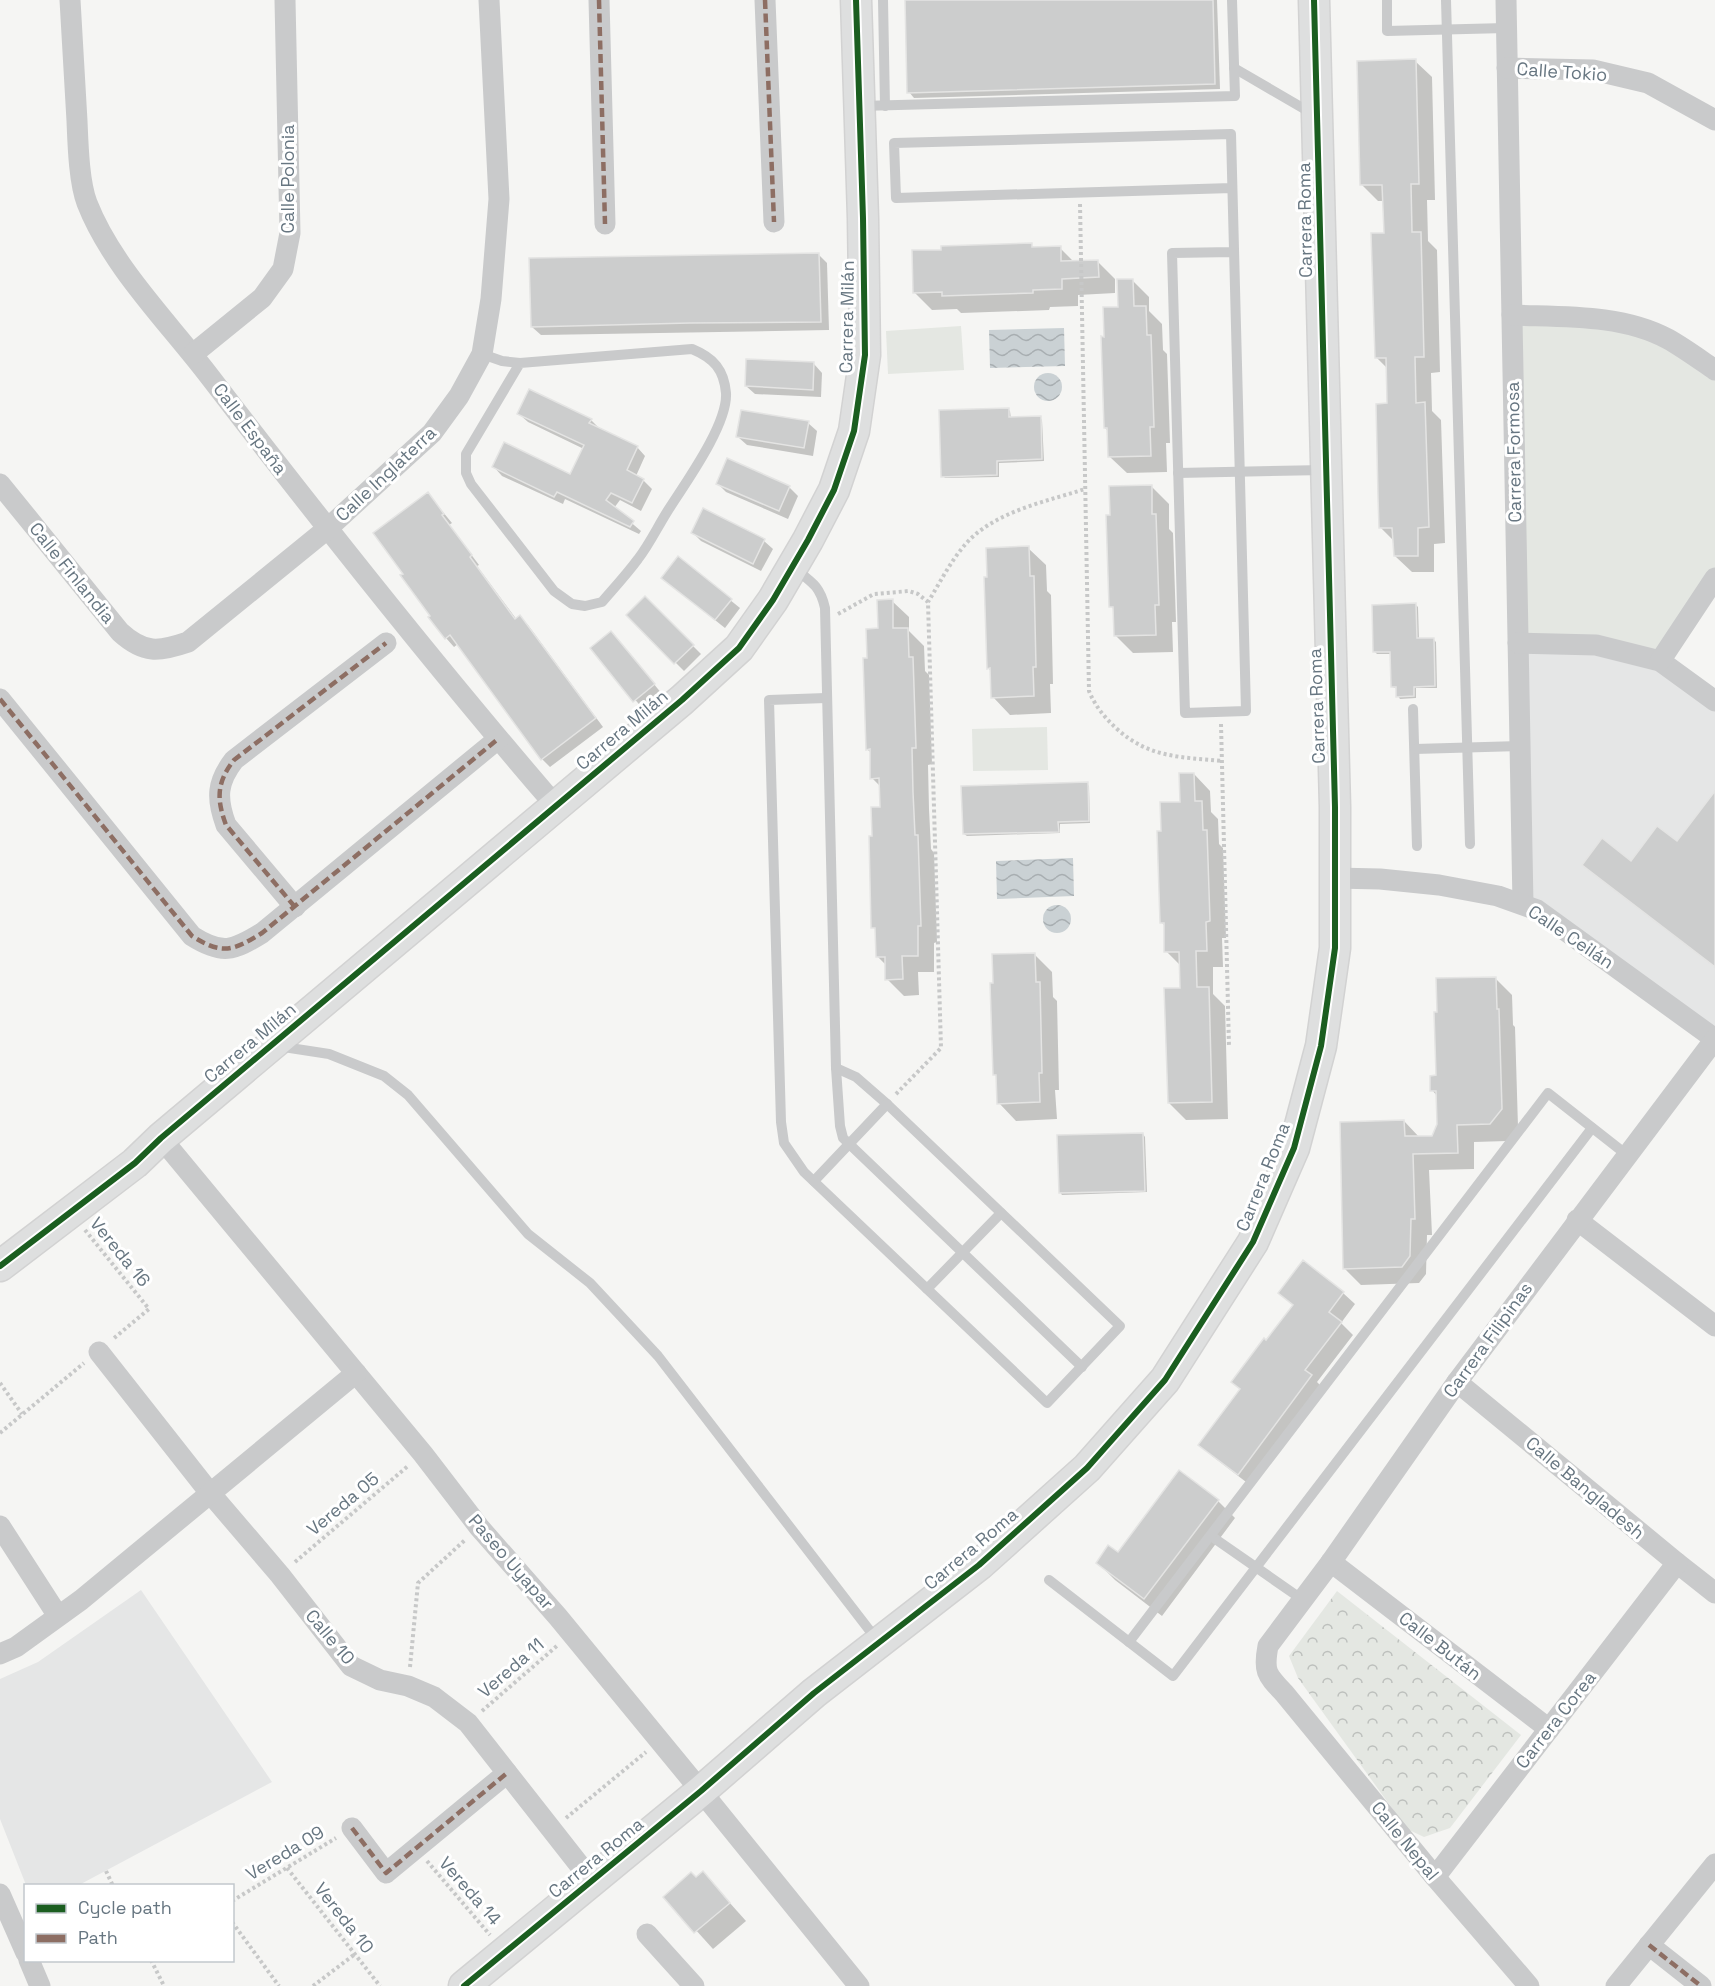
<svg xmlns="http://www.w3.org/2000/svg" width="1715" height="1986" viewBox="0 0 1715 1986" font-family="'Space Grotesk',sans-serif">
  <defs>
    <pattern id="park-crowns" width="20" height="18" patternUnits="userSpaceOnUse" patternTransform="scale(1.5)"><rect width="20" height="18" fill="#e4e7e2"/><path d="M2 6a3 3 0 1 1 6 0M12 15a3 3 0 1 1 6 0" fill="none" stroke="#bdc0bd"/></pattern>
    <pattern id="water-waves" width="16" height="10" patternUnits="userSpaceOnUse" patternTransform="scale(1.5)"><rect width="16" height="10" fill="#cad1d4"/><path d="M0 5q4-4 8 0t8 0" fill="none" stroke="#a8aeb1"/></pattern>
  </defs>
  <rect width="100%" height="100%" fill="#f5f5f3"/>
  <g fill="#e5e6e6">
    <polygon points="1521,648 1592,649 1657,664 1715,703 1715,1034 1526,901"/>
    <polygon points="141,1590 272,1782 79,1885 26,1885 0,1819 0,1679 38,1662"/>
  </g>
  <polygon fill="url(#park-crowns)" points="1337,1591 1521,1735 1450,1828 1424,1837 1407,1829 1298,1678 1289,1656"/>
  <g fill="#e4e7e2">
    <polygon points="1516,318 1628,328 1715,374 1715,570 1658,657 1521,639"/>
    <polygon points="961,326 964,370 888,374 886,331"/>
    <polygon points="1047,727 1048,770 973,771 972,729"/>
  </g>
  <g fill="url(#water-waves)">
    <polygon points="1064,328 1065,366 990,368 989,330"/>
    <circle cx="1048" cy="387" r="14"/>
    <polygon points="1073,858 1074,896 997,899 996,861"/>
    <circle cx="1057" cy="919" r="14"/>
  </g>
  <g fill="#0003">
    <polygon points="906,0 1217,0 1220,89 914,98 909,92"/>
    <polygon points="1415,61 1432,77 1435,200 1427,200 1428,241 1437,250 1440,372 1431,373 1432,411 1441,420 1445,543 1434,544 1434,572 1412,572 1395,556 1395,542 1381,528 1389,405 1388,369 1376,357 1385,234 1384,201 1378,201 1362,185"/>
    <polygon points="1031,245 1035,248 1060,248 1074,262 1098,262 1115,279 1115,293 1078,295 1078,306 1050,307 1049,310 961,313 957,309 932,310 915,293"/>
    <polygon points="818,254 827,263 829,330 541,335 532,327"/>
    <polygon points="1132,280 1149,297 1149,311 1162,324 1163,350 1167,354 1170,443 1166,443 1167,472 1127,473 1110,457 1109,432 1105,428 1106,338"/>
    <polygon points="814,364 822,373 821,397 755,394 746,386"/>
    <polygon points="1008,409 1010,411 1011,419 1040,418 1042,420 1044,461 999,463 999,477 945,478 943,476"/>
    <polygon points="519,414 591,420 599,428 637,447 645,456 636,476 643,480 652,489 641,511 620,500 614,508 641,531 639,534 565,499 563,504 502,476 494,467 571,476 584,449 528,422"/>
    <polygon points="808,423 817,431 813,456 747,445 738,437"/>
    <polygon points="717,483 789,487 798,496 788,519 726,492"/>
    <polygon points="1151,486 1169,504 1169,529 1173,533 1176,622 1172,622 1173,652 1133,653 1115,635 1114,610 1111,606"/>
    <polygon points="428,494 452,523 449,525 479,565 477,566 517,620 520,617 528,625 603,727 550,767 542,759 458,644 454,647 446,638 405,574"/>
    <polygon points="693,533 764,541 773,549 761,571 701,541"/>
    <polygon points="1028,548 1046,565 1047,591 1051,595 1053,684 1050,684 1051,713 1010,715 993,697 992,672 988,668"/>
    <polygon points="678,558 740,608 725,628 672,586"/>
    <polygon points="645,598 701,654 684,671 628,615"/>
    <polygon points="892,601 909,617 909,631 924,646 925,671 929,675 932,764 928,765 929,809 931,849 934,853 937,942 934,943 934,972 918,972 919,995 904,996 887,979 886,965 877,956 877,931 873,927 874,837 882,808 881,787 872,778 871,753 867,749 868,659"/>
    <polygon points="1416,605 1418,607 1419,640 1433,639 1436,642 1437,688 1416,688 1416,698 1400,699 1398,696 1398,689 1392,687 1391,654 1377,654 1375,652"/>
    <polygon points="619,641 662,694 643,709 592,648"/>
    <polygon points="1194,774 1210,791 1211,812 1218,819 1219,844 1223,848 1226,938 1222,938 1223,967 1213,967 1213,994 1225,1006 1228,1119 1186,1120 1169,1103 1181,989 1181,966 1166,951 1165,926 1161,922 1162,833 1181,803"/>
    <polygon points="1087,784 1089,786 1090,823 1060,824 1060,833 967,836 964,834"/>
    <polygon points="1034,954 1052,972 1053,997 1057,1001 1059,1090 1055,1090 1057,1119 1016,1121 999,1103 998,1078 994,1074"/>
    <polygon points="1495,978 1512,995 1513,1025 1515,1027 1518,1127 1507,1141 1474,1142 1474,1169 1429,1170 1432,1235 1427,1235 1426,1274 1419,1283 1361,1285 1344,1268 1404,1121 1420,1138 1433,1137 1439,1124 1438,1097 1432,1090 1437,1077"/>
    <polygon points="1143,1134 1145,1137 1147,1192 1062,1195 1060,1192"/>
    <polygon points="1343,1293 1355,1304 1341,1323 1353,1335 1317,1382 1323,1388 1250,1485 1212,1456 1200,1445 1241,1390"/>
    <polygon points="1218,1501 1235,1518 1162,1616 1115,1580 1097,1562 1118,1554"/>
    <polygon points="703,1873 746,1921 713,1949 666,1897"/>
  </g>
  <g fill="#cccdcd" stroke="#e4e4e3" stroke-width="1.5">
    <polygon points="905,0 1213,0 1215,84 907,93"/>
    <polygon points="1416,59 1419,184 1411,184 1412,232 1421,232 1424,357 1415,357 1416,403 1425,402 1429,527 1418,528 1418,556 1394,556 1392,528 1379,528 1378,497 1376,404 1387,403 1386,358 1375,358 1371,233 1384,233 1382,185 1360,185 1357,61"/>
    <polygon points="1032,243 1032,247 1061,246 1061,261 1098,260 1099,277 1062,279 1062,289 1033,290 1033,293 942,296 942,292 913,293 912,250 941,250 941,246"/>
    <polygon points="819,253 821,322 690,323 531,327 529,258"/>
    <polygon points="1117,279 1133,279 1134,306 1146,306 1147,335 1151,335 1154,427 1150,427 1151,456 1108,457 1107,428 1104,428 1101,336 1104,337 1103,307 1118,307"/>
    <polygon points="746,359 814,362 813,390 745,386"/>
    <polygon points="529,389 592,419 589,423 638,446 627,470 644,479 632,503 611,493 606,500 634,521 630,527 557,492 554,497 492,467 504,442 570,474 584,445 517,414"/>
    <polygon points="1009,408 1009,417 1041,416 1042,459 997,461 997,475 941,477 939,410"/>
    <polygon points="741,410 809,421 804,448 736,437"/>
    <polygon points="727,458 790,486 779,511 716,484"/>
    <polygon points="1152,485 1152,514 1156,514 1159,605 1155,605 1156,635 1114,636 1113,607 1109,607 1106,515 1110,515 1109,486"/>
    <polygon points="428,492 444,514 442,515 472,555 470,557 515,619 520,615 596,718 541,760 450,635 445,639 428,617 430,616 400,575 403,574 373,533"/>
    <polygon points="703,508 765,539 753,564 691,533"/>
    <polygon points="1029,546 1030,576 1034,576 1036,667 1033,667 1034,696 991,698 990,668 987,669 984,577 987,577 986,548"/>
    <polygon points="678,556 732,599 715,620 661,578"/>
    <polygon points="645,596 694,645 674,664 626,615"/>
    <polygon points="893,599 893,628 908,628 909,657 913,657 916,748 912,748 913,792 915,835 918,835 921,926 918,926 918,956 902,956 903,979 885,980 885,957 876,957 875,928 871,928 869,836 872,836 871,807 880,807 879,778 870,779 870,749 866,750 863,658 867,658 866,629 878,628 877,600"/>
    <polygon points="1416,603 1417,638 1434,638 1435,686 1414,687 1414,696 1396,697 1396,687 1391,687 1390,652 1373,652 1372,605"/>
    <polygon points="611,631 655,684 633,702 590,648"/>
    <polygon points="1179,773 1194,773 1195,801 1202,801 1203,830 1207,830 1210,921 1206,922 1207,951 1196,951 1197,987 1209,987 1212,1102 1168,1103 1164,988 1180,988 1179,952 1164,952 1164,923 1160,923 1157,831 1161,831 1160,802 1180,802"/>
    <polygon points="1088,782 1089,821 1058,822 1059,832 963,834 961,786"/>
    <polygon points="1715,791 1715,967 1582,865 1602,838 1631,861 1657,826 1677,841"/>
    <polygon points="1035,953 1036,982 1040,982 1042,1073 1039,1073 1040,1102 997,1104 996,1075 993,1075 990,983 993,983 992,954"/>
    <polygon points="1496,977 1497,1009 1499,1009 1502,1109 1490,1124 1457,1125 1458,1153 1413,1154 1415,1219 1411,1219 1410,1256 1402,1267 1343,1269 1340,1122 1404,1120 1405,1136 1432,1136 1437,1124 1436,1091 1430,1091 1430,1076 1436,1075 1434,1012 1437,1012 1436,978"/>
    <polygon points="1143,1133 1145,1191 1059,1193 1057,1135"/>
    <polygon points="1303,1260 1344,1292 1329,1312 1342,1322 1305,1370 1312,1375 1238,1475 1198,1445 1240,1389 1231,1382 1264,1338 1266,1340 1293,1305 1278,1293"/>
    <polygon points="1179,1470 1219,1500 1144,1599 1096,1563 1108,1545 1118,1552"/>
    <polygon points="703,1871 730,1903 694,1933 663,1897 691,1872 696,1877"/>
  </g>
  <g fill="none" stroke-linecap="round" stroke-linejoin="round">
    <g stroke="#d2d2d2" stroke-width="33">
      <g id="secondary">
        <polyline points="0,1266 135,1163 161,1138 682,700 739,648 773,600 808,540 834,490 854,431 865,355 863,218 856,0"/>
        <polyline points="464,1986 701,1791 814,1693 979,1565 1087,1468 1165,1380 1253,1242 1294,1148 1321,1046 1335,948 1335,807 1314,0"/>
      </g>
    </g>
    <g stroke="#c7c8c8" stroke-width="4" stroke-dasharray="3 3" stroke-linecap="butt">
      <path d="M1080 204 1089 691C1095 706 1105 718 1117 729 1149 758 1181 757 1222 761"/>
      <polyline points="838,614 874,594 909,591 918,594 928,602"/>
      <polyline points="1221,724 1229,1047"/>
      <path d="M896 1094 941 1048 928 602C943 578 957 547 981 530 1011 508 1051 500 1085 489"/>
      <polyline points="85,1230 149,1309 113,1339"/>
      <polyline points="0,1383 22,1414"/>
      <polyline points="0,1433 84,1363"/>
      <polyline points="295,1562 408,1466"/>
      <polyline points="410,1667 418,1583 465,1540"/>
      <polyline points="482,1711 558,1645"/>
      <polyline points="566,1818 646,1752"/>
      <polyline points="427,1861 490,1935"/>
      <polyline points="287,1868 380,1986"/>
      <polyline points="106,1871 113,1886"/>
      <polyline points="232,1901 336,1838"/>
      <polyline points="232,1922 279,1986"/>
      <polyline points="151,1960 164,1986"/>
      <polyline points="313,1986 355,1954"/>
    </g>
    <g stroke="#c9cacb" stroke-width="10">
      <polyline points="883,0 885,106"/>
      <polyline points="1387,0 1387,31 1506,28"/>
      <polyline points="1446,0 1470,844"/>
      <polyline points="1234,68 1313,114"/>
      <polyline points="861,106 1235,96 1232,0"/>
      <polyline points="1232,188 896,198 894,143 1231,134 1246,711 1185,713 1172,253 1234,252"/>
      <path d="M482 354 502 361 520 363 692 349C714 358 724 370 726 393 728 425 684 485 667 512 657 528 649 545 638 559 627 574 614 588 602 602L585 606 572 604 554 591 471 484 466 473V454L520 363"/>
      <polyline points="1178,473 1325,470"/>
      <path d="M795 569C812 582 820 586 825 608L836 1068 840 1126 843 1138 1082 1367"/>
      <polyline points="826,698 769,700 781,1122 784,1143 804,1172 1047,1403 1120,1326 887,1104 856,1077 836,1068"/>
      <polyline points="1413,709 1417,846"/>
      <polyline points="1415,749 1520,746"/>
      <polyline points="277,1046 329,1054 384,1076 408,1095 528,1234 590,1283 658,1356 877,1640"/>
      <polyline points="814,1181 887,1104"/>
      <polyline points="927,1289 1001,1213"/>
      <polyline points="1211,1536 1303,1600"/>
      <polyline points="1049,1580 1173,1676 1592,1128"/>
      <polyline points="1129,1642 1548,1093 1627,1155"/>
    </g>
    <g stroke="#c9cacb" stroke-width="21">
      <path d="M70 0C72 40 75 81 77 121 78 145 79 182 87 203 112 267 169 323 210 377 322 523 435 666 555 805"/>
      <polyline points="599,0 605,224"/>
      <polyline points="765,0 774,222"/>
      <polyline points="1506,0 1523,904"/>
      <polyline points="1507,68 1593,70 1648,83 1715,120"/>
      <path d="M1512 315C1563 317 1622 314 1668 339 1684 348 1699 359 1715 370"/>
      <polyline points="193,354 262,298 283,269 290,233 285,0"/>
      <path d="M0 484 120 632C144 654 159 652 188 642L327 529 432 433 459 396 482 354 491 299 499 199 489 0"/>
      <polyline points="1518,643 1596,645 1660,661 1715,701"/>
      <polyline points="1660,661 1715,578"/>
      <path d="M0 699 192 936C222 955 233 951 262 933L498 739"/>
      <polyline points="1335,878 1380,879 1439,885 1498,896 1537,910 1715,1039"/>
      <path d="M295 907 226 825C216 798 217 782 234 760L386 643"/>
      <polyline points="161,1138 423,1454 479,1527 558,1617 701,1791 859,1986"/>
      <polyline points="1577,1220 1715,1326"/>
      <polyline points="99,1352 210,1493 280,1575 351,1666 380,1680 408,1686 434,1697 468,1723 592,1881"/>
      <polyline points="1457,1382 1677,1563 1715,1593"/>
      <polyline points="0,1526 58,1616"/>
      <polyline points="1331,1562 1549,1729"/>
      <polyline points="0,1654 16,1647 81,1600 356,1373"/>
      <polyline points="352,1828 386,1873 507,1773"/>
      <polyline points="1435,1877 1677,1563"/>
      <polyline points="0,1894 26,1953"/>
      <polyline points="647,1934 694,1986"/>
      <polyline points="1649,1945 1701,1986"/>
      <polyline points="29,1960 40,1986"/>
      <path d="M1529 1986 1435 1877 1284 1693C1267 1675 1263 1672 1268 1646L1331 1562 1457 1382 1715 1039"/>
      <polyline points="1616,1986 1715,1864"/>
    </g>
    <use href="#secondary" stroke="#dedfdf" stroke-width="30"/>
    <g stroke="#8d6e63" stroke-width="4.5" stroke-dasharray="9 4.5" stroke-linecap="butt">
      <polyline points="599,0 605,224"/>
      <polyline points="765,0 774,222"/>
      <path d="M0 699 192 936C222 955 233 951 262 933L498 739"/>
      <path d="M295 907 226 825C216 798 217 782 234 760L386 643"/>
      <polyline points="352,1828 386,1873 507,1773"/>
      <polyline points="1649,1945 1701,1986"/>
    </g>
    <g stroke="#fff" stroke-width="10">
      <g id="cycleway">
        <polyline points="0,1266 135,1163 161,1138 682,700 739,648 773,600 808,540 834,490 854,431 865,355 863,218 856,0"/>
        <polyline points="464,1986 701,1791 814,1693 979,1565 1087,1468 1165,1380 1253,1242 1294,1148 1321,1046 1335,948 1335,807 1314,0"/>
      </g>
    </g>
    <use href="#cycleway" stroke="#1b5e20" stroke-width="6"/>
  </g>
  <g text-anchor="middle" stroke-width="6" stroke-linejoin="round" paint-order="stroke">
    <g font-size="18" fill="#677681" stroke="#fff">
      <text transform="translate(1562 72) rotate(4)" y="6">Calle Tokio</text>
      <text transform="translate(288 179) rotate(-90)" y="6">Calle Polonia</text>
      <text transform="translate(1305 220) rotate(-91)" y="6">Carrera Roma</text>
      <text transform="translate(847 317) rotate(-89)" y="6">Carrera Milán</text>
      <text transform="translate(250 429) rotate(53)" y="6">Calle España</text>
      <text transform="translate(1514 452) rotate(-91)" y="6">Carrera Formosa</text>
      <text transform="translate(386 474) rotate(-43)" y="6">Calle Inglaterra</text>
      <text transform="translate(72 573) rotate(51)" y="6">Calle Finlandia</text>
      <text transform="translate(1317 706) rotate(-92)" y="6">Carrera Roma</text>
      <text transform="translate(622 730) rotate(-40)" y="6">Carrera Milán</text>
      <text transform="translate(1571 937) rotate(34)" y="6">Calle Ceilán</text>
      <text transform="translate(250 1043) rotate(-40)" y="6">Carrera Milán</text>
      <text transform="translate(1263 1177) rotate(-68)" y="6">Carrera Roma</text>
      <text transform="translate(120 1252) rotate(51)" y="6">Vereda 16</text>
      <text transform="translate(1488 1340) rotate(-54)" y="6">Carrera Filipinas</text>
      <text transform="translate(1585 1488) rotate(40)" y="6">Calle Bangladesh</text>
      <text transform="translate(343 1504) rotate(-40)" y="6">Vereda 05</text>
      <text transform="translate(971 1549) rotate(-40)" y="6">Carrera Roma</text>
      <text transform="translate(511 1562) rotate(49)" y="6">Paseo Uyapar</text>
      <text transform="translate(330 1637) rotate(50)" y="6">Calle 10</text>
      <text transform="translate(1440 1646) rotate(38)" y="6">Calle Bután</text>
      <text transform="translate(511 1668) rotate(-41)" y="6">Vereda 11</text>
      <text transform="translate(1556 1720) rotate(-52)" y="6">Carrera Corea</text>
      <text transform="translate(1405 1841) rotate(51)" y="6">Calle Nepal</text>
      <text transform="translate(285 1853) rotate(-31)" y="6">Vereda 09</text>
      <text transform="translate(596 1858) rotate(-39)" y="6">Carrera Roma</text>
      <text transform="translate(470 1891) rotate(49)" y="6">Vereda 14</text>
      <text transform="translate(344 1918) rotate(52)" y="6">Vereda 10</text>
    </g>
  </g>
  <rect x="24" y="1884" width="210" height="78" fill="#ffffff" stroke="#c2c8cd" stroke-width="1.5"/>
  <rect x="36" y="1904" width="30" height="9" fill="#1b5e20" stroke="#c2c8cd" stroke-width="1.5"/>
  <text x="78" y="1914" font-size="18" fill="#677681">Cycle path</text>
  <rect x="36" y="1934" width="30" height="9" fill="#8d6e63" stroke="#c2c8cd" stroke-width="1.5"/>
  <text x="78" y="1944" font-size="18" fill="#677681">Path</text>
</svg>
